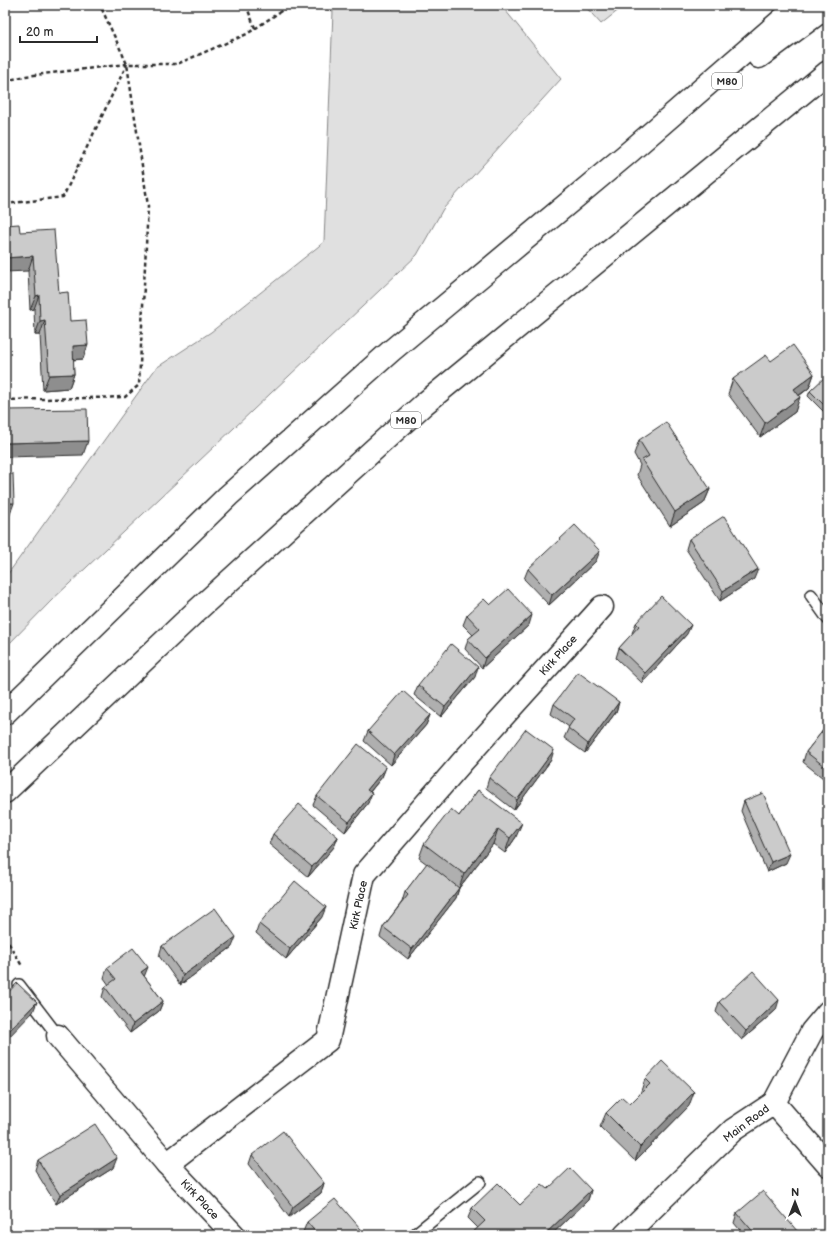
<svg xmlns="http://www.w3.org/2000/svg" width="833" height="1240" viewBox="0 0 833 1240" font-family="'Balsamiq Sans',sans-serif">
  <rect width="100%" height="100%" fill="#fff"/>
  <filter id="ink" filterUnits="userSpaceOnUse"><feTurbulence type="fractalNoise" baseFrequency=".025" numOctaves="2"/><feDisplacementMap in="SourceGraphic" scale="8" xChannelSelector="R" yChannelSelector="G"/><feConvolveMatrix kernelMatrix="1 2 1 2 8 2 1 2 1" color-interpolation-filters="sRGB"/></filter>
  <g filter="url(#ink)">
    <g fill="#e0e0e0" stroke="#868686">
      <polygon points="307,5 501,5 561,79 443,209 417,255 51,601 5,648 5,578 156,368 211,332 324,242 333,11"/>
      <polygon points="584,5 625,5 601,24"/>
    </g>
    <g fill="none" stroke-linecap="round" stroke-linejoin="round">
      <g stroke="#2b2b2b" stroke-width="14">
        <g id="service">
          <polyline points="811,595 828,619"/>
          <polyline points="19,985 58,1036"/>
          <polyline points="414,1235 480,1182"/>
        </g>
      </g>
      <g stroke="#2b2b2b" stroke-width="25">
        <g id="minor">
          <polyline points="58,1036 167,1164 234,1235"/>
          <polyline points="167,1164 328,1040 364,875 463,761 602,607"/>
        </g>
      </g>
      <g stroke="#2b2b2b" stroke-width="25">
        <polyline id="tertiary" points="625,1235 733,1130 774,1103"/>
      </g>
      <g stroke="#2b2b2b" stroke-width="25">
        <polyline id="secondary" points="828,1012 812,1031 774,1103 828,1165"/>
      </g>
      <g stroke="#2b2b2b" stroke-width="25">
        <g id="motorway">
          <polyline points="759,57 828,6"/>
          <polyline points="5,713 228,496 391,351 626,155 799,5"/>
          <polyline points="5,792 193,614 424,404 828,72"/>
        </g>
      </g>
      <g stroke="#2b2b2b" stroke-width="2.5" stroke-dasharray="4 3" stroke-linecap="butt">
        <polyline points="246,5 255,28"/>
        <polyline points="5,81 26,76 127,64 177,64 247,34 290,5"/>
        <polyline points="5,204 63,197 127,64"/>
        <polyline points="5,400 125,397 139,385 148,206 127,64 100,5"/>
        <polyline points="5,937 22,966"/>
      </g>
      <use href="#service" stroke="#fff" stroke-width="11"/>
      <use href="#minor" stroke="#fff" stroke-width="22"/>
      <use href="#tertiary" stroke="#fff" stroke-width="22"/>
      <use href="#secondary" stroke="#fff" stroke-width="22"/>
      <use href="#motorway" stroke="#fff" stroke-width="22"/>
    </g>
    <g fill="#afafaf" stroke="#2b2b2b">
      <polygon points="20,232 59,293 70,321 83,359 73,360 74,374 69,388 43,390 40,335 35,335 34,309 30,310 28,271"/>
      <polygon points="771,361 814,374 809,388 799,396 795,412 760,437 728,394 733,379"/>
      <polygon points="828,376 828,416 808,396 810,391"/>
      <polygon points="639,440 710,489 704,503 670,526 637,475 640,465 634,454"/>
      <polygon points="689,539 754,579 720,601 686,549"/>
      <polygon points="596,561 549,605 524,579 528,569"/>
      <polygon points="490,605 529,625 482,668 465,649 468,639 473,635 463,625 467,615"/>
      <polygon points="636,623 687,634 642,683 616,658 619,648 633,633 632,633"/>
      <polygon points="475,677 441,717 414,695 418,685"/>
      <polygon points="619,702 616,712 585,753 564,738 569,727 551,714 554,704"/>
      <polygon points="430,715 426,725 391,765 364,741 368,731"/>
      <polygon points="828,724 828,782 803,762 806,752"/>
      <polygon points="551,760 514,810 486,788 489,778"/>
      <polygon points="386,767 382,777 370,792 368,803 345,832 313,805 317,796"/>
      <polygon points="478,790 516,837 505,853 493,844 459,888 456,898 408,959 380,937 383,927 402,902 405,892 427,864 419,858 424,844 459,816"/>
      <polygon points="744,801 786,863 767,872 741,811"/>
      <polygon points="273,834 338,837 334,847 308,877 269,844"/>
      <polygon points="828,862 828,875 825,872"/>
      <polygon points="322,917 286,959 256,933 259,924"/>
      <polygon points="162,946 232,947 180,985 159,956"/>
      <polygon points="107,968 144,976 163,1001 159,1011 130,1033 102,997 105,987 109,985 104,978"/>
      <polygon points="719,1002 776,1010 742,1040 716,1012"/>
      <polygon points="645,1079 689,1106 635,1161 600,1127 606,1113 630,1104 640,1094"/>
      <polygon points="252,1155 324,1183 321,1193 289,1217 249,1164"/>
      <polygon points="38,1160 113,1168 56,1204 35,1170"/>
      <polygon points="548,1189 591,1190 588,1200 551,1235 470,1235 478,1228 468,1218 472,1208 520,1205"/>
      <polygon points="737,1213 798,1232 797,1235 744,1235 734,1223"/>
      <polygon points="307,1222 366,1235 306,1235 303,1232"/>
    </g>
    <g fill="#8e8e8e" stroke="#2b2b2b">
      <polygon points="33,256 28,271 5,272 5,258"/>
      <polygon points="39,295 34,309 30,310 36,296"/>
      <polygon points="45,320 40,335 35,335 40,321"/>
      <polygon points="88,345 83,359 67,360 73,346"/>
      <polygon points="74,374 69,388 43,390 49,375"/>
      <polygon points="814,374 809,388 788,403 794,389"/>
      <polygon points="800,397 795,412 760,437 765,423"/>
      <polygon points="88,441 83,455 5,457 5,443"/>
      <polygon points="710,489 704,503 670,526 675,512"/>
      <polygon points="5,503 14,503 9,517 5,517"/>
      <polygon points="600,551 596,561 549,605 552,595"/>
      <polygon points="758,569 754,579 720,601 723,591"/>
      <polygon points="532,615 529,625 482,668 485,658"/>
      <polygon points="691,625 687,634 642,683 645,673"/>
      <polygon points="478,667 475,677 441,717 445,707"/>
      <polygon points="619,702 616,712 585,753 588,744"/>
      <polygon points="430,715 426,725 391,765 394,755"/>
      <polygon points="554,750 551,760 514,810 517,800"/>
      <polygon points="386,767 382,777 364,799 367,790"/>
      <polygon points="372,793 368,803 345,832 349,822"/>
      <polygon points="522,823 516,837 505,853 510,838"/>
      <polygon points="498,829 493,844 459,888 456,898 408,959 412,949 459,888 464,874"/>
      <polygon points="338,837 334,847 308,877 312,867"/>
      <polygon points="790,854 786,863 767,872 771,862"/>
      <polygon points="326,907 322,917 286,959 290,949"/>
      <polygon points="236,937 232,947 180,985 183,975"/>
      <polygon points="148,967 144,977 141,972"/>
      <polygon points="779,1000 776,1010 742,1040 746,1031"/>
      <polygon points="163,1001 159,1011 130,1033 133,1024"/>
      <polygon points="37,1002 33,1012 5,1041 5,1035"/>
      <polygon points="694,1092 689,1106 635,1161 640,1147"/>
      <polygon points="117,1158 113,1168 56,1204 60,1195"/>
      <polygon points="324,1183 321,1193 289,1217 293,1207"/>
      <polygon points="591,1190 588,1200 551,1235 544,1235"/>
    </g>
    <g fill="#cbcbcb" stroke="#2b2b2b">
      <polygon points="19,224 20,232 54,230 59,293 68,292 70,321 86,320 88,345 73,346 74,374 49,375 45,320 40,321 39,295 36,296 33,256 5,258 5,225"/>
      <polygon points="793,345 814,374 794,389 800,397 765,423 733,379 766,355 771,361"/>
      <polygon points="827,375 828,376 828,409 810,391"/>
      <polygon points="87,409 88,441 5,443 5,410"/>
      <polygon points="666,422 710,489 675,512 642,460 649,456 639,440"/>
      <polygon points="5,474 13,474 14,503 5,503"/>
      <polygon points="724,516 758,569 723,591 689,539"/>
      <polygon points="575,525 600,551 552,595 528,569"/>
      <polygon points="508,589 532,615 485,658 468,639 480,629 467,615 484,599 490,605"/>
      <polygon points="661,596 691,625 645,673 619,648 639,626 636,623"/>
      <polygon points="451,644 478,667 445,707 418,685"/>
      <polygon points="578,672 619,702 588,744 568,728 574,719 554,704"/>
      <polygon points="403,691 430,715 394,755 368,731"/>
      <polygon points="828,724 828,769 806,752"/>
      <polygon points="526,729 554,750 517,800 489,778"/>
      <polygon points="358,744 386,767 367,790 372,793 349,822 317,796"/>
      <polygon points="478,790 522,823 510,838 498,829 464,874 424,844 451,809 459,816"/>
      <polygon points="763,793 790,854 771,862 744,801"/>
      <polygon points="299,804 338,837 312,867 273,834"/>
      <polygon points="427,863 459,888 412,949 383,927 408,895 405,892"/>
      <polygon points="295,881 326,907 290,949 259,924"/>
      <polygon points="215,908 236,937 183,975 162,946"/>
      <polygon points="133,948 148,967 141,972 163,1001 133,1024 105,987 116,979 107,968"/>
      <polygon points="753,971 779,1000 746,1031 719,1002"/>
      <polygon points="17,983 37,1002 5,1035 5,996"/>
      <polygon points="662,1061 694,1092 640,1147 606,1113 622,1097 630,1104 650,1084 645,1079"/>
      <polygon points="95,1124 117,1158 60,1195 38,1160"/>
      <polygon points="283,1131 324,1183 293,1207 252,1155"/>
      <polygon points="570,1168 591,1190 544,1235 470,1235 485,1221 472,1208 498,1183 520,1205 542,1184 548,1189"/>
      <polygon points="763,1191 798,1232 794,1235 756,1235 737,1213"/>
      <polygon points="335,1199 366,1235 318,1235 307,1222"/>
    </g>
  </g>
  <g text-anchor="middle" stroke-width="3" stroke-linejoin="round" paint-order="stroke">
    <g fill="#fff" stroke="#6b6b6b" stroke-width="1">
      <rect x="712" y="73" width="30" height="16" rx="3"/>
      <rect x="391" y="412" width="30" height="16" rx="3"/>
    </g>
    <g font-size="10" font-weight="bold" fill="#2b2b2b">
      <text x="727" y="85">M80</text>
      <text x="406" y="424">M80</text>
    </g>
    <g font-size="11" fill="#2b2b2b" stroke="#fff">
      <text transform="translate(558 655) rotate(-48)" y="4">Kirk Place</text>
      <text transform="translate(358 905) rotate(-78)" y="4">Kirk Place</text>
      <text transform="translate(746 1123) rotate(-37)" y="4">Main Road</text>
      <text transform="translate(200 1199) rotate(47)" y="4">Kirk Place</text>
    </g>
  </g>
  <rect width="833" height="1240" fill="none" stroke="#fff" stroke-width="20"/>
  <rect x="10" y="10" width="813" height="1220" fill="none" stroke="#2b2b2b" stroke-width="1.5" filter="url(#ink)"/>
  <g transform="translate(795 1202)" stroke="#ffffff" stroke-width="3" paint-order="stroke">
  <path d="M0-3L7 15L0 10L-7 15Z" fill="#2b2b2b"/>
  <text y="-6" font-size="11" font-weight="bold" text-anchor="middle" fill="#2b2b2b">N</text>
  </g>
  <path d="M20 36v6h77v-6" fill="none" stroke="#2b2b2b" stroke-width="2"/>
  <text x="26" y="36" font-size="12" fill="#2b2b2b" stroke="#ffffff" stroke-width="3" paint-order="stroke">20 m</text>
</svg>
